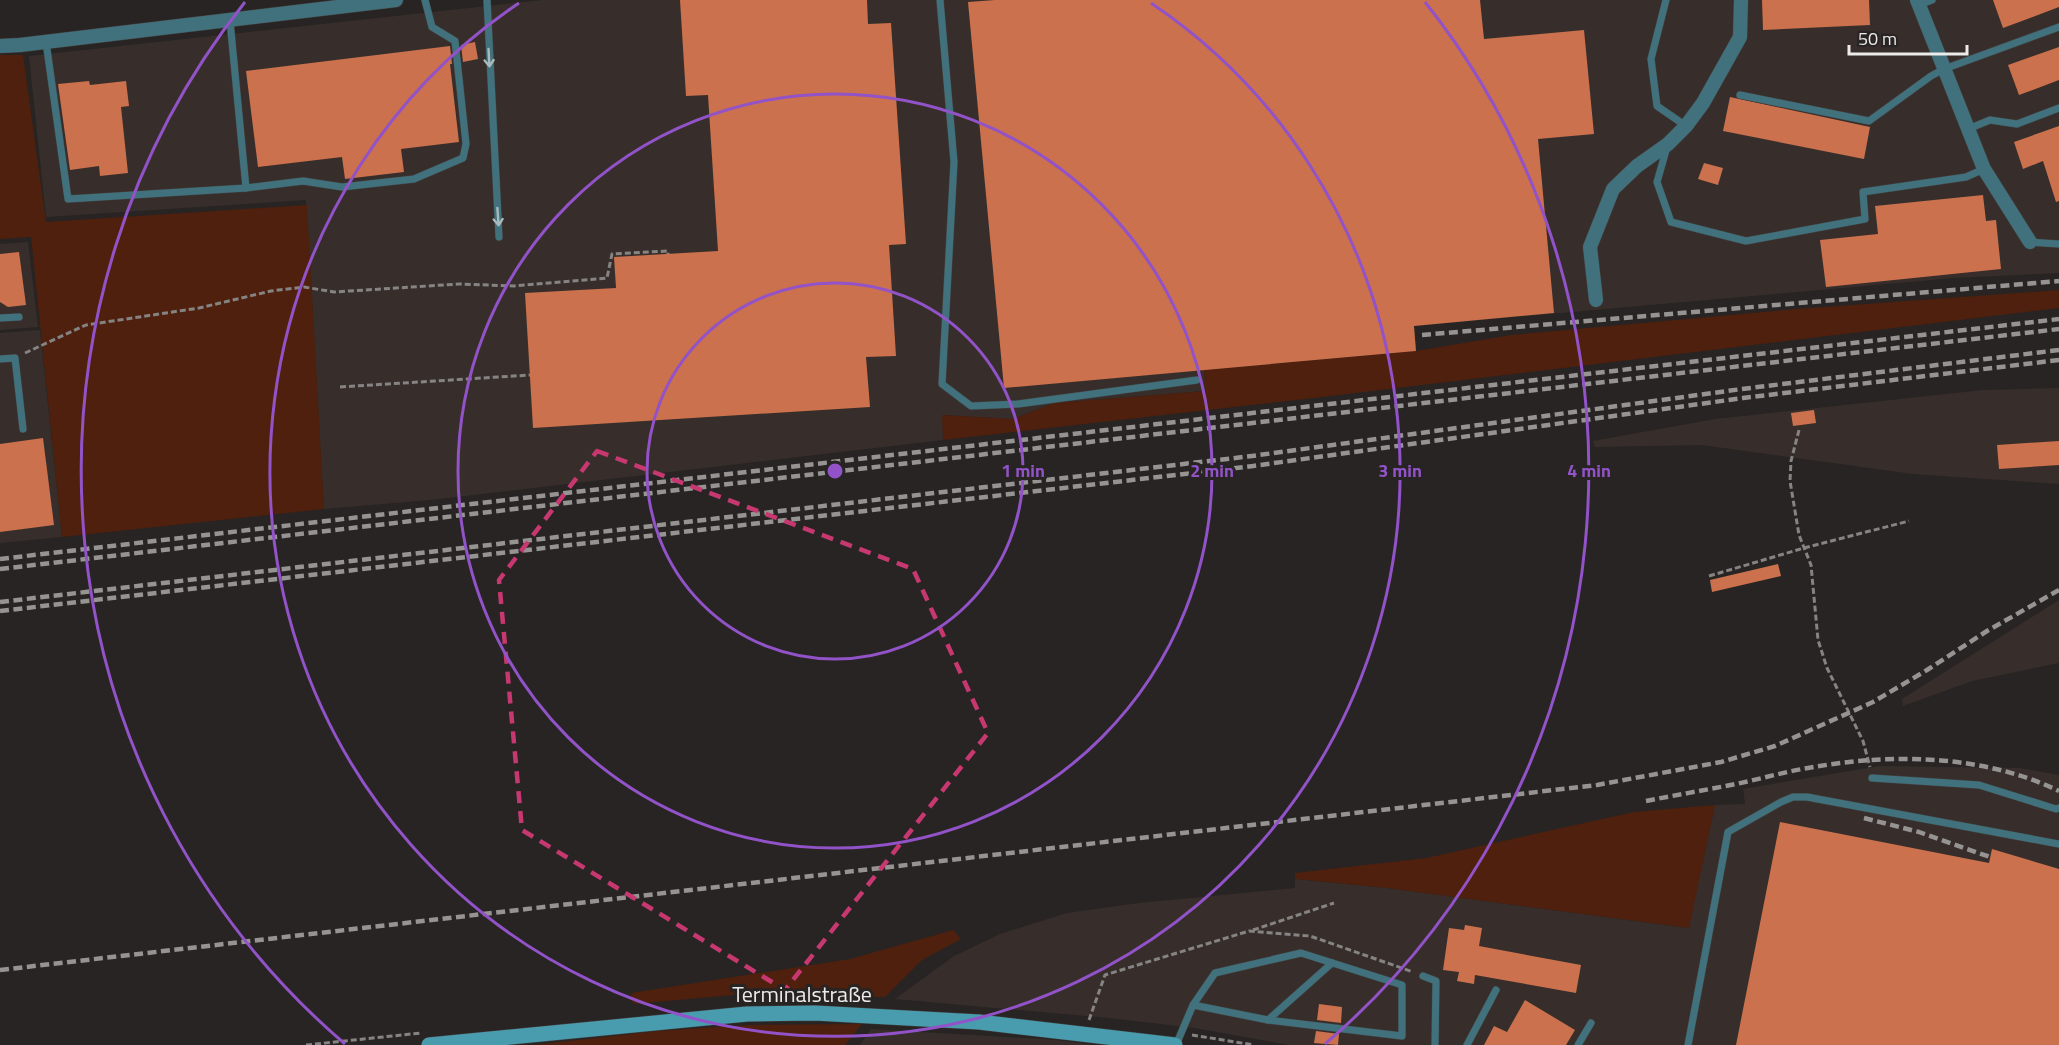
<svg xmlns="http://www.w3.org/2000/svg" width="2059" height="1045" viewBox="0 0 2059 1045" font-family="'Titillium Web',sans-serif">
  <rect width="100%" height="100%" fill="#272423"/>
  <g fill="#372e2b">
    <polygon points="543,0 2059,0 2059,273 1954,278 1414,326 1416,351 1204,370 1205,391 1054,403 1013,419 943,415 943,440 430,500 324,509 306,200 46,217 29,56"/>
    <polygon points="28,242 38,327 0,330 0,244"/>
    <polygon points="40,330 62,537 0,543 0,333"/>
    <polygon points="2059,388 2059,484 1913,474 1702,445 1595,447 1593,441 1715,419 1983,390"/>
    <polygon points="2059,600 2059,663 1972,681 1903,706 1902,699"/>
    <polygon points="1880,766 2020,768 2059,775 2059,1045 1289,1045 1195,1028 1109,1018 895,999 954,956 1000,934 1067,913 1139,903 1295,888 1295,879 1387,888 1688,928 1715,805 1745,804 1743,789"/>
    <polygon points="871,1029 1057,1040 1094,1045 860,1045"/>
  </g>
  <g fill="#4e200d">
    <polygon points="0,55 23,55 46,222 307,205 324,509 62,537 31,237 0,239"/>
    <polygon points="2059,290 2059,308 1314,398 943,440 942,415 1013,419 1054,403 1205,391 1204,370 1416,351 1511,335 1796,309"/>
    <polygon points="1715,805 1689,928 1387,888 1295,879 1295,873 1426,858 1634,812"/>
    <polygon points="953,930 961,939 922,960 885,997 745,994 633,1004 631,993 850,959"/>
    <polygon points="862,1024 845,1045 534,1045 658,1031 747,1025"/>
  </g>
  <g fill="#cb714d">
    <polygon points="680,0 867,0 868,24 891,23 906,244 889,245 896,356 866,357 870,407 533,428 525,293 616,288 614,257 718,251 708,95 686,96"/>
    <polygon points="995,0 1480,0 1484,39 1584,30 1594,134 1538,139 1554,313 1414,326 1416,351 1004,388 968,2"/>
    <polygon points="1762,0 1869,0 1870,25 1763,30"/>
    <polygon points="1993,0 2059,0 2059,7 2003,28"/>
    <polygon points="475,42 478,59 463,62 461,45"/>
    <polygon points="450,46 452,64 450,64 459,142 401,149 404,172 345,179 342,157 258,167 246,71"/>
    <polygon points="2059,47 2059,80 2019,95 2008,65"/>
    <polygon points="89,81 90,85 126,81 129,106 121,107 128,173 100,176 99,166 70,170 58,84"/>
    <polygon points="1730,97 1870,127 1864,159 1723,131"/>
    <polygon points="2059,126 2059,201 2056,202 2043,161 2023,169 2014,142"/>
    <polygon points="1704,163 1723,168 1718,185 1698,179"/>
    <polygon points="1983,195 1986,221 1996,220 2001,269 1826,287 1820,240 1878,234 1875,206"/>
    <polygon points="19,252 26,305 8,307 0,302 0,254"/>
    <polygon points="1814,410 1816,423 1793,426 1791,413"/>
    <polygon points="43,438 54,525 0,532 0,444"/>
    <polygon points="2059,441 2059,465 1999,469 1997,445"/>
    <polygon points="1778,564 1781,576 1712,592 1710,580"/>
    <polygon points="1780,822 1989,863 1992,849 2059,869 2059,1045 1736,1045"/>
    <polygon points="1465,925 1482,928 1479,946 1581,965 1576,993 1475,975 1474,984 1457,981 1459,972 1443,970 1449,928 1464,930"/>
    <polygon points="1525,1000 1575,1030 1566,1045 1484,1045 1494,1026 1507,1032"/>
    <polygon points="1319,1004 1342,1007 1341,1023 1317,1020"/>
    <polygon points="1316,1031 1339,1034 1338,1045 1314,1043"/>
  </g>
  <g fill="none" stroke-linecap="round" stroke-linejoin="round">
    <g stroke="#43403f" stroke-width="8">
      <g id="lane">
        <polyline points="487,0 499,237"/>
        <polyline points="940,0 954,162 942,384 971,406 1018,404 1197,380"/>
        <polyline points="1666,0 1651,59 1657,106 1686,126"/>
        <polyline points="1919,5 1932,0"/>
        <polyline points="46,42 68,199 246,188 230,21"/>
        <polyline points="1740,95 1869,121 1931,76 1944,69 2059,27"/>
        <polyline points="1968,129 1990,120 2017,124 2059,108"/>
        <polyline points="1667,147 1657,182 1671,222 1746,241 1865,219 1863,192 1966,177 1984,169"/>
        <polyline points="246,188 303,181 342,187 414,179 463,158 466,144 455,41 432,27 425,0"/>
        <polyline points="2030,242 2059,244"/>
        <polyline points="0,318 19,317"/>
        <polyline points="0,359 15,358 23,429"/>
        <polyline points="1872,778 1979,785 2056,809 2059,808"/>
        <polyline points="1423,976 1436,981 1435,1045"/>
        <polyline points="1268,1020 1332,963"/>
        <polyline points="1176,1045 1193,1005 1215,973 1301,953 1402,985 1402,1036 1268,1020 1193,1005"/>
        <polyline points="1467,1045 1496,990"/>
        <polyline points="1578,1045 1591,1023"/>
        <polyline points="1688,1045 1728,832 1781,802 1793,797 1807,797 2059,844"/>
      </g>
    </g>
    <g stroke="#43403f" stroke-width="15">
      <g id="street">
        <polyline points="1917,0 1984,169 2030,242"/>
        <polyline points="0,46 20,45 396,0"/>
        <polyline points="1596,300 1590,247 1613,189 1637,166 1668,144 1686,126 1703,103 1740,37 1741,0"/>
      </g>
    </g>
    <g stroke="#43403f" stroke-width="16">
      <polyline id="secondary" points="429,1045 747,1014 815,1013 979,1022 1175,1045"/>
    </g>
    <g stroke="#868483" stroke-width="3" stroke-dasharray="6 3" stroke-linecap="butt">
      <polyline points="25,353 86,325 199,308 271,291 304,287 334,292 459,284 514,286 607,278 612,254 668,251 668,254"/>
      <polyline points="340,387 530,375"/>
      <polyline points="1799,430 1791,461 1790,481 1799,535 1811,565 1818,640 1827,668 1863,741 1870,767"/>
      <polyline points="1709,576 1804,548 1909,521"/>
      <polyline points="1253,930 1334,903"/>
      <polyline points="1089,1020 1105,975 1249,931 1310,936 1413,972"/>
      <polyline points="1192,1035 1254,1045"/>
      <polyline points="306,1045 421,1033"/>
    </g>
    <use href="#lane" stroke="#40717c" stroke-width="7"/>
    <use href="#street" stroke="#40717c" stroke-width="14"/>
    <use href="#secondary" stroke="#499bae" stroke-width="15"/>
    <g stroke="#969493" stroke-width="4.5" stroke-dasharray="9 4.5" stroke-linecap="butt">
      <polyline points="1422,335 2059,281"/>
      <polyline points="0,559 2059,319"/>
      <polyline points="0,569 2059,329"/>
      <polyline points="0,602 1252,456 1742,389 2059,350"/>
      <polyline points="0,611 1253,466 1743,398 2059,360"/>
      <path d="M1646 801C1676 795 1706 790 1736 784 1760 779 1784 772 1808 768 1890 753 1982 754 2059 791"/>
      <polyline points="1864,818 1919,832 1990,857"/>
      <polyline points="0,970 1597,785 1721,762 1775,746 1873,702 1927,670 1987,631 2059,590"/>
    </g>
  </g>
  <defs><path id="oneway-shaft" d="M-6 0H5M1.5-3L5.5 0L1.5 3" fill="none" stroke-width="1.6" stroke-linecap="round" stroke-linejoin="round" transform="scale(1.5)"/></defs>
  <g stroke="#a7babe">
    <use href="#oneway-shaft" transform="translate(489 58) rotate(87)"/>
    <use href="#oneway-shaft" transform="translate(498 217) rotate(86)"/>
  </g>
  <path fill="none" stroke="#c83870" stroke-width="4.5" stroke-dasharray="12 8" stroke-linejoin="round" d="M597 451 913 569 988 733 785 990 522 830 499 580Z"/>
  <g fill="none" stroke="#9252c8" stroke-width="3">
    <circle cx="835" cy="471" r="188"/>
    <circle cx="835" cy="471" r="377"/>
    <path d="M1151 3A565 565 0 1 1 519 3"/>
    <path d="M345 1044A754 754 0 0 1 245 2M1425 2A754 754 0 0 1 1325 1044"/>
  </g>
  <g text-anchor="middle" stroke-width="6" stroke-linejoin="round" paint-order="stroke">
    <g font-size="22" fill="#ecebea" stroke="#272423">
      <text x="802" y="1002">Terminalstraße</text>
    </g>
  </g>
  <circle cx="835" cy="471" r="9" fill="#9252c8" stroke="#272423" stroke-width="3"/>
  <g font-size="18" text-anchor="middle" font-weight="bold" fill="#9252c8" stroke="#272423" stroke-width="6" stroke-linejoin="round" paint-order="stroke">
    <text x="1023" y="477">1 min</text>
    <text x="1212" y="477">2 min</text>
    <text x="1400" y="477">3 min</text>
    <text x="1589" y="477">4 min</text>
  </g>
  <path d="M1849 45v9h118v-9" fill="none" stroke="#ecebea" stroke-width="3"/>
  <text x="1858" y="45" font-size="18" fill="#ecebea" stroke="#272423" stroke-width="4.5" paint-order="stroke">50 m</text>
</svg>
